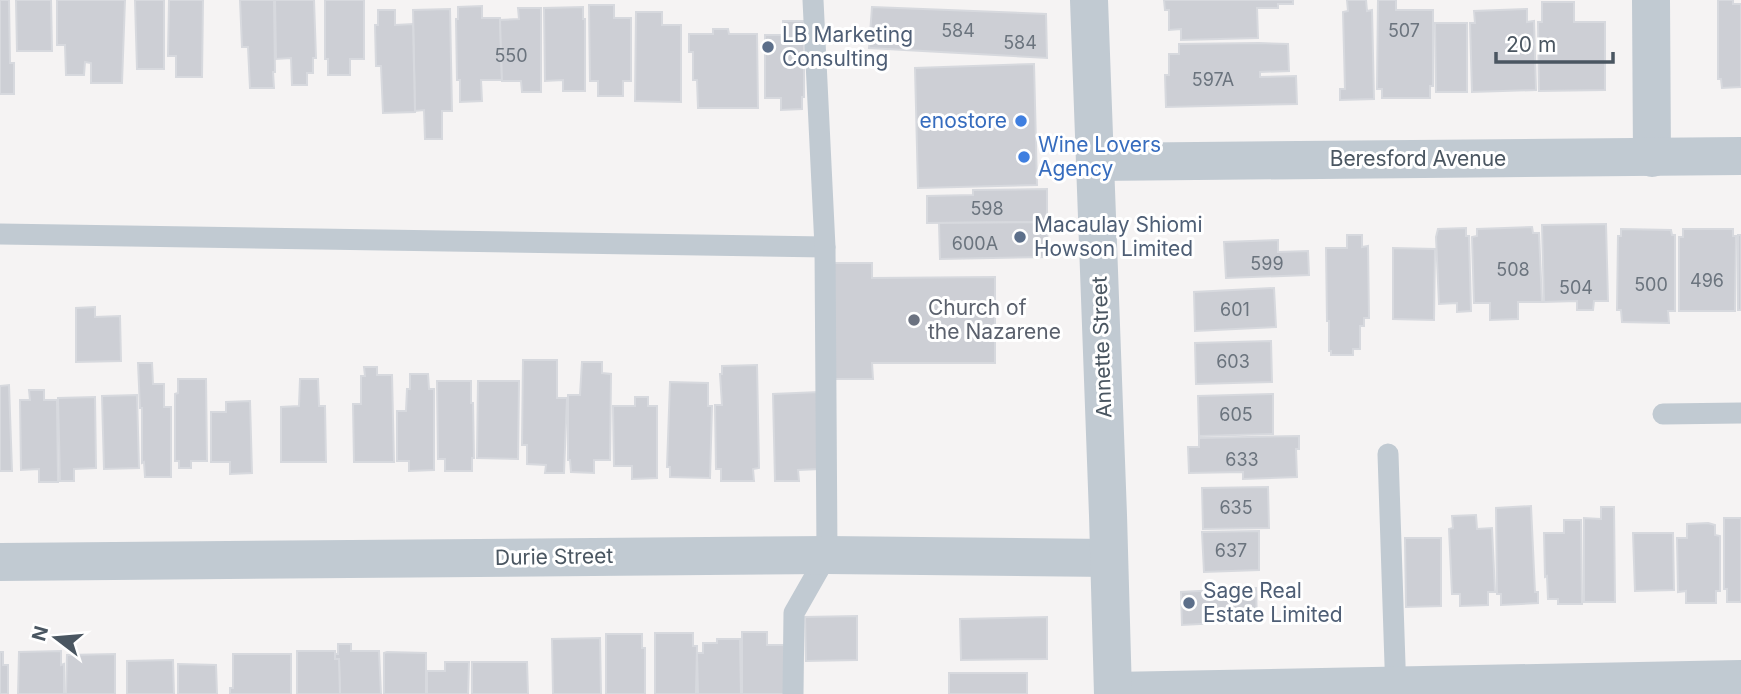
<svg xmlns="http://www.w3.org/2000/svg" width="1741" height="694" viewBox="0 0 1741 694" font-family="Inter,sans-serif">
  <rect width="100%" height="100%" fill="#f5f3f3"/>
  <g fill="#cdcfd5" stroke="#d7d9de" stroke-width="2">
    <polygon points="0,0 9,0 10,63 14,63 14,94 0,94"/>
    <polygon points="16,0 51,0 52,51 17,51"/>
    <polygon points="57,0 125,0 122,83 91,83 91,63 85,62 84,75 66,75 65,45 57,45"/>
    <polygon points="135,0 164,0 164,69 137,69"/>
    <polygon points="169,0 203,0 202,77 176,77 176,56 168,56"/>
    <polygon points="240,0 274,0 275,72 273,72 274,88 250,88 248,47 242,47"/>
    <polygon points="275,0 314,0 316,58 313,58 313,73 307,73 307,85 292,85 291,58 276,59"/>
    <polygon points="325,0 364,0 364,59 350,59 350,75 328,75 328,59 325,59"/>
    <polygon points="1164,0 1293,0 1293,4 1278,4 1278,8 1257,8 1258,38 1181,40 1181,29 1169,30 1169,10 1165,10"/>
    <polygon points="1347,0 1366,0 1367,11 1372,10 1374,99 1340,100 1340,89 1345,89 1343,12 1348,11"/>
    <polygon points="1378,0 1396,0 1396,10 1433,10 1433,86 1430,86 1430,98 1382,98 1382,89 1377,89"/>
    <polygon points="1718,0 1733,0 1733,4 1741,4 1741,87 1722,88 1721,79 1718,79"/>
    <polygon points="1542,2 1574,2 1574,22 1605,22 1605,90 1539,91 1538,22 1542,22"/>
    <polygon points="589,5 614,5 614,18 631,18 631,81 623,81 623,96 598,96 598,81 590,81"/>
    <polygon points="482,6 482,18 500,18 502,80 481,80 482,101 460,102 460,80 457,80 456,19 458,19 458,7"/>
    <polygon points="583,7 583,19 585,19 585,91 563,91 563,80 545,81 544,8"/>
    <polygon points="872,7 1046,14 1047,58 869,48"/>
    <polygon points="518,8 541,8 541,92 522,92 521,81 502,81 500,20 519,19"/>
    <polygon points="450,9 452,111 442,111 442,139 425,139 424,110 415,111 413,10"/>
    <polygon points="1527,9 1527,22 1534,21 1536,90 1472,92 1470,23 1475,23 1474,11"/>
    <polygon points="378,10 395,10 395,25 413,24 415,112 383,113 381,66 376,66 375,25 378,25"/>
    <polygon points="636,12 662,12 662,25 681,25 681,102 635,101"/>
    <polygon points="783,21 804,21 804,97 802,97 802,109 781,110 781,98 765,98 765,35 783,35"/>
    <polygon points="1435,23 1467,23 1467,92 1436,92"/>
    <polygon points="713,29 728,29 729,34 757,34 758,108 698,108 697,80 693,80 693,52 689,52 689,34 713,34"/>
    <polygon points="1259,43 1288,44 1289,71 1260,72 1260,77 1296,76 1297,104 1166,107 1165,75 1169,75 1169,54 1179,54 1179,44"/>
    <polygon points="1034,64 1037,185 918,188 915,68"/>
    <polygon points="1047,189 1047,222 927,223 927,196 973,195 973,190"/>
    <polygon points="1047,222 1048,257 940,259 939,223"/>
    <polygon points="1606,224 1608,301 1594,301 1593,310 1577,310 1577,301 1544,302 1542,225"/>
    <polygon points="1532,227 1533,233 1539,233 1542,302 1518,302 1518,319 1490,320 1490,303 1474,303 1472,237 1477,236 1477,229"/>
    <polygon points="1466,228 1466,236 1469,236 1471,311 1457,312 1457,303 1439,304 1436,237 1438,229"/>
    <polygon points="1621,229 1671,230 1672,235 1675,235 1675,311 1668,311 1669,323 1622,322 1621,310 1617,310 1618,236 1621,236"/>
    <polygon points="1683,229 1733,229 1733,236 1736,236 1735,311 1679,311 1679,237 1683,237"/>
    <polygon points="1347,235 1362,235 1362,247 1368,246 1369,318 1364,318 1364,326 1360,326 1360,349 1353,349 1353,355 1331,355 1331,351 1329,351 1329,321 1327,321 1326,248 1347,248"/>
    <rect x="1738" y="235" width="3" height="75"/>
    <polygon points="1278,240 1278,252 1308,251 1309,275 1226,278 1224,242"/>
    <polygon points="1393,248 1435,249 1434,320 1393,319"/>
    <polygon points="833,263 872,263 872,278 995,277 995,363 872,363 873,379 834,379"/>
    <polygon points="1274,288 1276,327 1195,331 1194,292"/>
    <polygon points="95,307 95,317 120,316 121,361 76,362 76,308"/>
    <polygon points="1271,341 1272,382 1196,384 1195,343"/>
    <polygon points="523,360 557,360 557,398 567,398 564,473 545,473 546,465 527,464 527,445 522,445"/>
    <polygon points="582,362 602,362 602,373 611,374 610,460 594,460 594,473 571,472 570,460 568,460 568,395 580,395"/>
    <polygon points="138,363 152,363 153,384 164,384 164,407 171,407 171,477 145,477 144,462 142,463 142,408 140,408"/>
    <polygon points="757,365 759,468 753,469 754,481 721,481 721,469 716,469 715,405 722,405 720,374 722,374 722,366"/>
    <polygon points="364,367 377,367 377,375 392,375 394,462 354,462 353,404 361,404 361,376 365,376"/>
    <polygon points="410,374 428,374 429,389 434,389 434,470 409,471 409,461 397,461 397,411 406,411 407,389 410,389"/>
    <polygon points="178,379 206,379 207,461 191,461 191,468 179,468 179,461 175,461 175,394 178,393"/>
    <polygon points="300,379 318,379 319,406 325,406 326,462 281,462 281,407 299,406"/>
    <polygon points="437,381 471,381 471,403 473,403 474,458 472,458 472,471 445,471 445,459 438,459"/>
    <polygon points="478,381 519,381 518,459 477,458"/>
    <polygon points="670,382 708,383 708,406 712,406 710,478 670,477 670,467 667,467"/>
    <polygon points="9,385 12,471 0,471 0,386"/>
    <polygon points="29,390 44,390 44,400 57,400 58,482 39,482 39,469 21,470 20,400 30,400"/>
    <polygon points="819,392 820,469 798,470 799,481 775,481 773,394"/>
    <polygon points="1273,394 1273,434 1199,436 1198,396"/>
    <polygon points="137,395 139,468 104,469 102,396"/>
    <polygon points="95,397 96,468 74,469 74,481 60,481 58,398"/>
    <polygon points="635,397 648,397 648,406 657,406 657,478 632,479 632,466 614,466 613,406 635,406"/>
    <polygon points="250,401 252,473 230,474 230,462 211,462 211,412 226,412 226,402"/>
    <polygon points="1299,436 1299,449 1296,449 1297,477 1243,479 1243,472 1189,473 1188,447 1199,447 1199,438"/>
    <polygon points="1268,487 1269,528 1203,529 1202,488"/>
    <polygon points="1531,506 1535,592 1538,592 1538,603 1501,605 1501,594 1497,594 1496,508"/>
    <polygon points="1601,507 1614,507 1615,602 1584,602 1584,518 1601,519"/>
    <polygon points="1476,515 1477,529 1492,528 1495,592 1488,592 1488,605 1460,606 1460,594 1452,594 1449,529 1453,528 1452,516"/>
    <polygon points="1724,518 1741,518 1741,602 1727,602 1727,589 1724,589"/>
    <polygon points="1564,520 1581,520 1582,604 1558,604 1558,599 1548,599 1547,576 1545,577 1544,533 1564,533"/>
    <polygon points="1708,523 1715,525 1715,535 1720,536 1720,591 1716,591 1716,603 1686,603 1686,591 1678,592 1677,538 1687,538 1687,524"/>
    <polygon points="1259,531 1259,570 1204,572 1202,532"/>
    <polygon points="1633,533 1673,533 1674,590 1635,591"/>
    <polygon points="1405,538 1441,538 1441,606 1406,607"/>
    <polygon points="1256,588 1257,621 1182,625 1181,592"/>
    <polygon points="857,616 857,660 806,661 805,617"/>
    <polygon points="1047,617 1047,659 961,660 960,619"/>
    <polygon points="742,632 767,632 767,645 784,645 785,694 742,694"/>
    <polygon points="655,633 693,633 693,646 697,646 696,694 655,694"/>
    <polygon points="606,634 642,634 642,648 645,648 645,694 606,694"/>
    <polygon points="600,638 601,694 553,694 552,639"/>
    <polygon points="717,639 740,639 741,694 698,694 697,653 703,653 703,643 717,643"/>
    <polygon points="338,644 351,644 351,651 379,651 381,694 340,694 339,659 335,659 335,654 338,654"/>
    <polygon points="61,651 61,665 64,664 64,694 18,694 19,652"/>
    <polygon points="297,651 335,651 335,659 339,659 340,694 297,694"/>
    <polygon points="0,652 3,652 3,665 8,665 8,694 0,694"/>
    <polygon points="387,652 426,653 426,694 384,694 384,653"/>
    <polygon points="115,654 115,694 66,694 67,655"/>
    <polygon points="233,654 291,654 291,694 230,694 230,688 233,688"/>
    <polygon points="173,660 174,694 127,694 127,661"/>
    <polygon points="445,662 469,662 468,694 427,694 427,671 445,671"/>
    <polygon points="472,662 527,662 528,694 472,694"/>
    <polygon points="178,664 216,665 217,694 178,694"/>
    <rect x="949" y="673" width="78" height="21"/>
  </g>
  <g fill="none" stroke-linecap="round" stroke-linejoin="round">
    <g stroke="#c1cad2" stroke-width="21">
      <polyline points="0,234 825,247"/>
      <polyline points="1663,414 1741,413"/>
      <polyline points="1388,454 1396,694"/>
      <polyline points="793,694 794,613 827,555 825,247 813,0"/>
    </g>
    <g stroke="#c1cad2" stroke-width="38">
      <polyline points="1651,0 1652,158"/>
      <polyline points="1095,162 1741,156"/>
      <polyline points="0,562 827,555 1109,558"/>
      <polyline points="1113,691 1741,679"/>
    </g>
    <polyline stroke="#c1cad2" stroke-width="38" points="1089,0 1108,515 1113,694"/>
  </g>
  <g fill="#5c6f8a" stroke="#fff" stroke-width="2.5">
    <circle cx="768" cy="47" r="7"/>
    <circle cx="1020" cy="237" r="7"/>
    <circle cx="1189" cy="603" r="7"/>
  </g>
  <g fill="#3f7fe0" stroke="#fff" stroke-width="2.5">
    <circle cx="1021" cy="121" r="7"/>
    <circle cx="1024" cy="157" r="7"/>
  </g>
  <circle fill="#6b7280" stroke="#fff" stroke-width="2.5" cx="914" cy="320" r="7"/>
  <g text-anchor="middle" stroke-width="6" stroke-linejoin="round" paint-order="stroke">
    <g font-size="18" fill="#6b747e">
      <text x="958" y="37">584</text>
      <text x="1404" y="37">507</text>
      <text x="1020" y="49">584</text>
      <text x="511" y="62">550</text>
      <text x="1213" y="86">597A</text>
      <text x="987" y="215">598</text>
      <text x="975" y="250">600A</text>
      <text x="1267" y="270">599</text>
      <text x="1513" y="276">508</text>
      <text x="1707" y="287">496</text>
      <text x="1651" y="291">500</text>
      <text x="1576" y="294">504</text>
      <text x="1235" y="316">601</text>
      <text x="1233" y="368">603</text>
      <text x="1236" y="421">605</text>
      <text x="1242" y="466">633</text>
      <text x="1236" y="514">635</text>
      <text x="1231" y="557">637</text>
    </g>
    <g font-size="21" fill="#4e5e75" stroke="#fff" text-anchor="start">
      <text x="782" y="42">LB Marketing<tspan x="782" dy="24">Consulting</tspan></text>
      <text x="1034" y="232">Macaulay Shiomi<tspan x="1034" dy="24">Howson Limited</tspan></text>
      <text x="1203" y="598">Sage Real<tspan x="1203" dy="24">Estate Limited</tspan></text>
    </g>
    <g font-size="21" fill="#366cbe" stroke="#fff" text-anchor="end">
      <text x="1007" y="128">enostore</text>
      <text x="1038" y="152" text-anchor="start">Wine Lovers<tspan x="1038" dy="24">Agency</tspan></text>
    </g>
    <g font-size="21" fill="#4a5661" stroke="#fff">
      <text x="1418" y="166">Beresford Avenue</text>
      <text transform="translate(1102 347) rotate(-92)" y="7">Annette Street</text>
      <text transform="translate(554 557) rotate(-1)" y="7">Durie Street</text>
    </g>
    <g font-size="21" fill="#5b616d" stroke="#fff" text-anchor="start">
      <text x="928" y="315">Church of<tspan x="928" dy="24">the Nazarene</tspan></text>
    </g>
  </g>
  <g transform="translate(56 638) rotate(286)" stroke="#ffffff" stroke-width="5" paint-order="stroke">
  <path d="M0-5L12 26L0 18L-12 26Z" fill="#4a5661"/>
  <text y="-10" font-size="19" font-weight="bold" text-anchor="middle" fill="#4a5661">N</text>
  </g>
  <path d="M1496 52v10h117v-10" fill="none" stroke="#4a5661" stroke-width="3.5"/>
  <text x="1506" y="52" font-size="21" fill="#4a5661" stroke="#ffffff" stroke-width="5" paint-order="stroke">20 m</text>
</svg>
